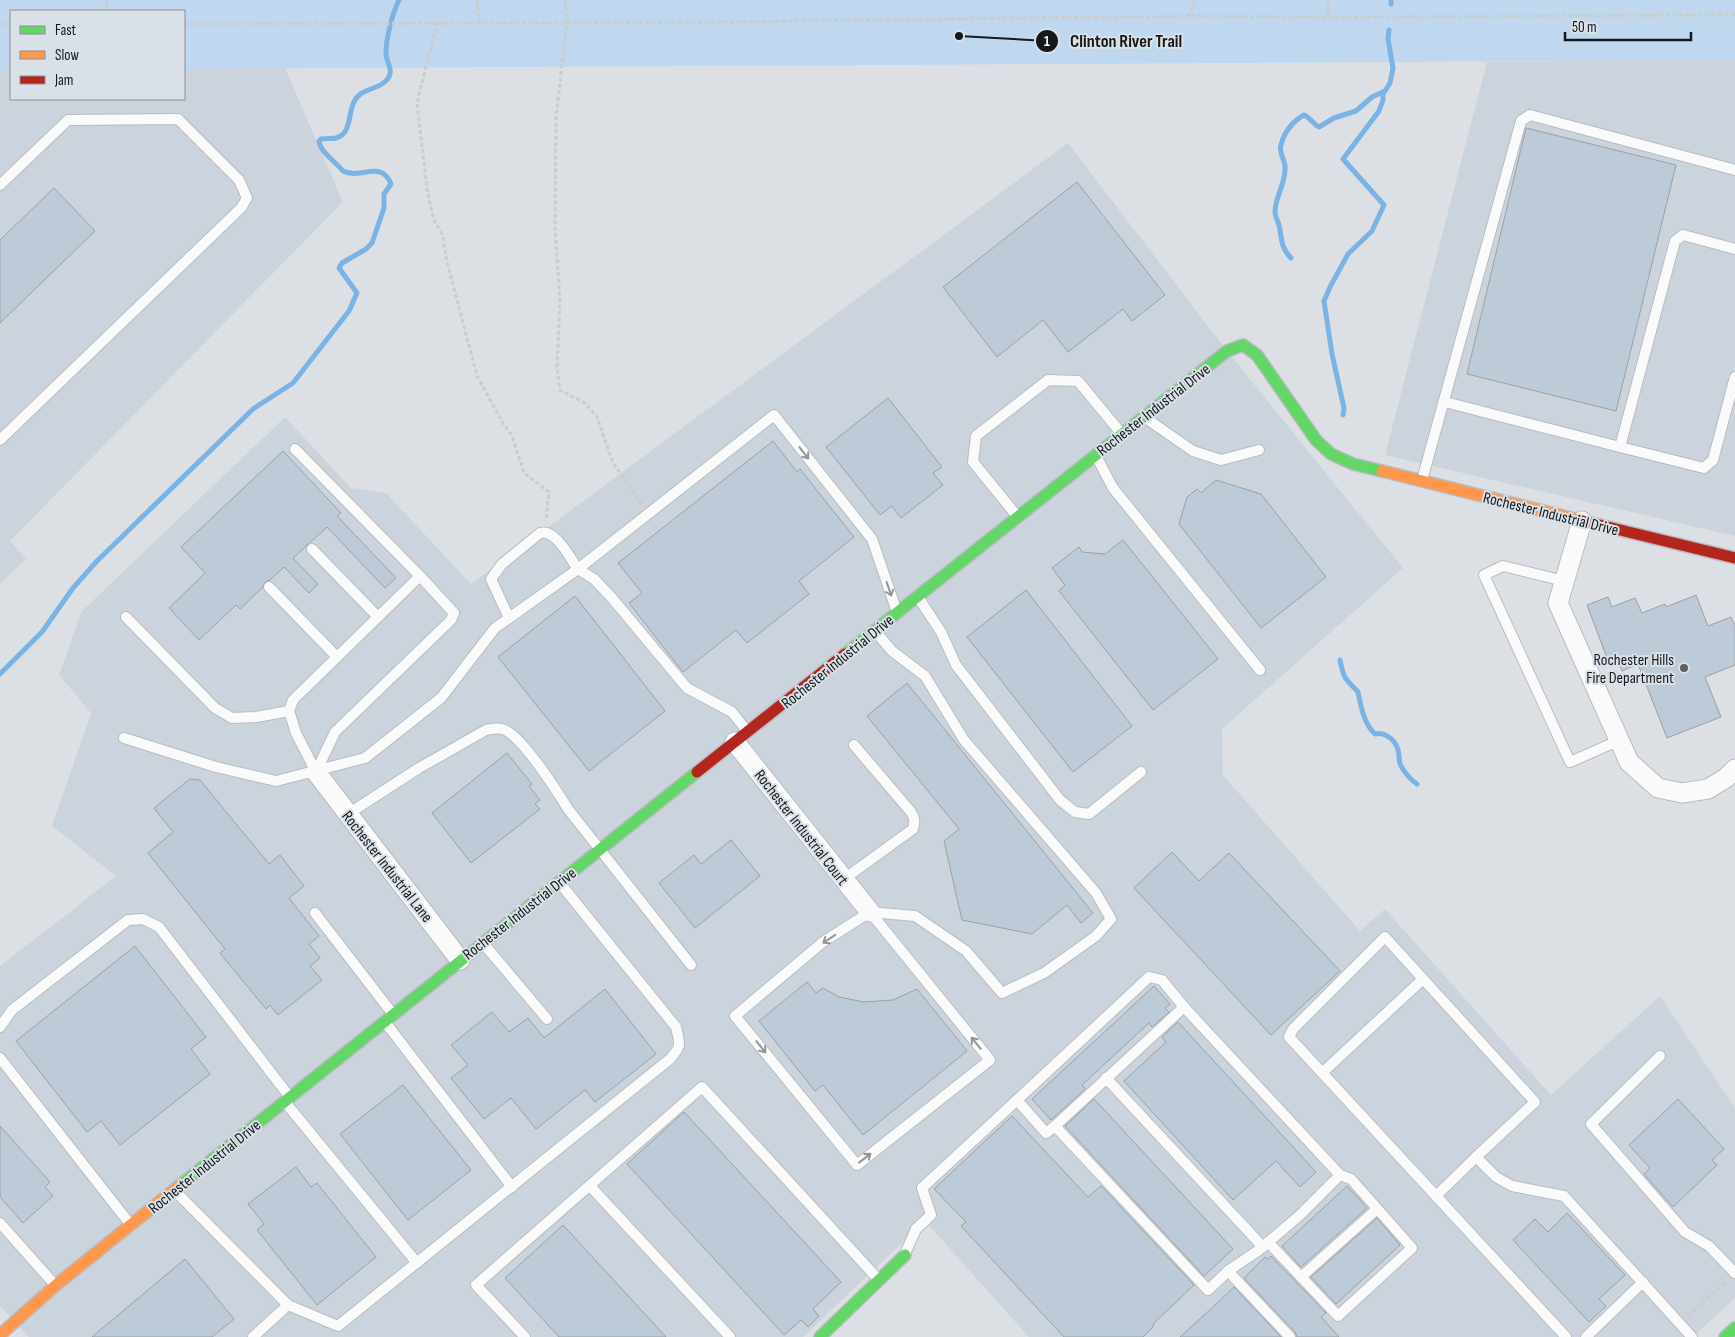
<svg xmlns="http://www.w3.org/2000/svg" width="1735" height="1337" viewBox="0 0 1735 1337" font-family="'Sofia Sans Condensed',sans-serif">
  <rect width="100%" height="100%" fill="#dce0e4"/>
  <g fill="#cbd4dd">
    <polygon points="1735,60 1735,536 1385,455 1487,62"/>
    <polygon points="285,68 343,202 10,541 26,559 0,584 0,69 11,69 11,99 184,99 184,69"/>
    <polygon points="1068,143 1227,351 1403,568 1222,729 1223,775 1360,931 1385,909 1551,1095 1660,996 1735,1108 1735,1298 1693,1337 1029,1337 925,1221 803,1337 29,1337 0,1306 0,966 116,876 52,826 91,713 59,675 82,611 285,417 351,488 386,493 471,584"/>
  </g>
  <polygon fill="#bfd8ef" points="0,0 1735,0 1735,60 184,69 184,11 11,11 11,69 0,69"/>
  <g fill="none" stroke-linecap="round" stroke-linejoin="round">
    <g stroke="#7bb3e5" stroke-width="5">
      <polyline points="1391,4 1391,0"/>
      <path d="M1291 258C1282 249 1282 242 1280 230 1280 224 1275 218 1275 212 1275 197 1286 183 1285 167 1285 159 1278 152 1281 145 1284 132 1293 121 1304 115 1311 118 1313 124 1319 127L1334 118 1356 111 1372 97 1385 91 1390 83 1393 68 1388 39 1389 30"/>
      <polyline points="1343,415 1344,408 1332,354 1324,301 1330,287 1348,254 1372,231 1384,205 1343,159 1379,111 1383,100 1383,92"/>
      <path d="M1340 660C1344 680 1345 678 1358 692 1361 707 1364 724 1375 734 1384 732 1393 738 1397 747 1400 753 1398 761 1401 766 1405 773 1411 780 1417 784"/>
      <path d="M0 674 42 632 73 588 97 561 253 409 293 383 349 311 357 293 339 268 342 263 366 249 372 243 384 208V194L391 184C381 159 361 180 343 171 336 162 320 152 319 141L321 139C326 138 332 139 336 138 356 132 344 104 362 93 370 88 387 86 390 74 392 67 385 59 386 52 386 38 393 12 399 0"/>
    </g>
  </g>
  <g fill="#bdcad7" stroke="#9da0a3">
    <polygon points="1526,128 1676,165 1616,411 1467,374"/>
    <polygon points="1077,182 1165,295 1132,321 1123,309 1068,352 1043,320 997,357 943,287"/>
    <polygon points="54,188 95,231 0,323 0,240"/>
    <polygon points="888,398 942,467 933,473 943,485 901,518 892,506 880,515 826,447"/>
    <polygon points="773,441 797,472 800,469 854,537 799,581 809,594 747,643 736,630 683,672 629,603 642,593 618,563"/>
    <polygon points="283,451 341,513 337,516 396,578 385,588 327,527 293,558 318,584 309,593 284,567 270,580 265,582 262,588 240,609 236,605 199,640 169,608 205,573 181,547"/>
    <polygon points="1216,480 1261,494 1326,577 1261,628 1179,524 1187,497 1197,489 1201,493"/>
    <polygon points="1123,540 1218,659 1153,710 1059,591 1065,585 1052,568 1079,547 1082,552 1105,554"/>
    <polygon points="1026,590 1132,726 1073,772 967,637"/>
    <polygon points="1696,595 1708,626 1731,617 1735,627 1735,665 1705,677 1721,717 1667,738 1638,664 1622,671 1616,655 1607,658 1587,605 1608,597 1612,607 1635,598 1642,613 1665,604 1666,607"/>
    <polygon points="575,596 665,711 589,771 498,657"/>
    <polygon points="907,683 1093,913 1081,923 1067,905 1032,934 962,920 944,841 959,829 867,716"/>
    <polygon points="507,753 532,784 529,786 540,800 535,804 540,809 471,863 432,813"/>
    <polygon points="190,779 200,780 269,864 280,855 304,886 289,898 319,936 309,944 320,958 310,966 322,980 278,1015 270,1005 266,1009 220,953 225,949 148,853 173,832 154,808"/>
    <polygon points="731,840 760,876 695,928 659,883 694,855 701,864"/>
    <polygon points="1172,852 1199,881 1229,853 1340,971 1271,1035 1134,888"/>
    <polygon points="135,946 206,1037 191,1049 210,1074 120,1145 101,1121 87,1132 16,1041"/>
    <polygon points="807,982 816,993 823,988 839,997 864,1002 893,1000 917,989 967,1051 863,1135 823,1085 815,1091 759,1021"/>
    <polygon points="1154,986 1170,1004 1165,1008 1169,1012 1152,1027 1149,1023 1082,1085 1085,1089 1051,1120 1032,1099"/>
    <polygon points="605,989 656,1054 595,1102 585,1090 536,1129 511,1098 484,1119 451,1078 468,1065 451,1045 492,1012 509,1032 528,1018 544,1038"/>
    <polygon points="1178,1022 1316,1172 1300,1187 1276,1161 1233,1200 1124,1081 1166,1042 1162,1037"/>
    <polygon points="403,1085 471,1170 408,1220 340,1134"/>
    <polygon points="1094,1099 1233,1249 1204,1276 1065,1126"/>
    <polygon points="1678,1099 1724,1149 1712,1160 1717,1165 1673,1207 1644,1174 1650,1168 1629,1145"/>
    <polygon points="684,1112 841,1282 813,1309 819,1316 808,1327 801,1320 784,1335 627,1164"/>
    <polygon points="1012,1116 1088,1197 1101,1186 1194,1285 1153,1324 1154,1326 1143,1337 1064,1337 961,1226 966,1222 934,1189"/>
    <polygon points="0,1126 50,1182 45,1187 53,1196 23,1223 0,1197"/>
    <polygon points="296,1167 311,1187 317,1183 376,1257 317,1305 257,1230 264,1224 248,1204"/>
    <polygon points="1347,1186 1367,1208 1301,1267 1282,1246"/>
    <polygon points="1567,1213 1625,1275 1599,1299 1606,1306 1589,1322 1513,1240 1535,1219 1548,1232"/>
    <polygon points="1377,1218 1400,1245 1336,1304 1311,1277"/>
    <polygon points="563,1225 666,1337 559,1337 505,1278"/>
    <polygon points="1271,1256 1326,1313 1321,1317 1339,1337 1297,1337 1295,1332 1244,1278 1265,1257 1268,1259"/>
    <polygon points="185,1259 234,1319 212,1337 92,1337"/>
    <polygon points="1234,1287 1281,1337 1180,1337 1214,1306"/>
  </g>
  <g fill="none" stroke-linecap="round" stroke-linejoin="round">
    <g stroke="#b9bcbf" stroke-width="12">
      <g id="lane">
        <polyline points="0,185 68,120 178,119 239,180 247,198 241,208 0,440"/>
        <polyline points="1735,249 1683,235 1675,241 1620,447 1704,468 1713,460 1735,377"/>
        <polyline points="1445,402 1620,447"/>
        <polyline points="1144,417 1193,451 1221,460 1259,450"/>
        <polyline points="295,449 420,576"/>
        <polyline points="1096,456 1113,488 1260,670"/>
        <polyline points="1422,480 1521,121 1530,115 1735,170"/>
        <polyline points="1017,516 973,462 976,436 1048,380 1078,381 1121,433"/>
        <polyline points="312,549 378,617"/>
        <polygon points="420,576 454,613 451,620 335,732 316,772 296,733 289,711 293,700"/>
        <polyline points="1564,581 1503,566 1484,575 1570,762 1620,740"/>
        <polyline points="269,587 337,657"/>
        <polyline points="918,597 941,632 956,665 1060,800 1075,812 1089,814 1141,772"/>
        <polyline points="126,617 215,708 232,718 256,717 289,711"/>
        <path d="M509 618 491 579 502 564 540 533C555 528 570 558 578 569L774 415 872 539 897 612"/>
        <polyline points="124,738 216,767 276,781 365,758 441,698 495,628 578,569 594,579 612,598 687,688 732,712 747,731"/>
        <path d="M348 814 419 768 486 730C492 729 498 727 505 730 523 738 557 791 568 809L691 965"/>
        <path d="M844 879 913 829C915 822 915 818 911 812L854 745"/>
        <polyline points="870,912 990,1060 857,1165 735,1016 823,942 870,912 915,916 966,951 1002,993 1044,973 1096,936 1111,919 1096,893 964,740 925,676 892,651 875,631"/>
        <polyline points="315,913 392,1013"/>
        <polyline points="483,943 547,1019"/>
        <polyline points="385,1022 512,1187"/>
        <polyline points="0,1027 12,1010 128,920 143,919 159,927 289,1096"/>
        <polyline points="1660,1056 1591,1124 1685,1232 1709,1246 1735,1273"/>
        <polyline points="0,1058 130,1224"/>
        <polyline points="1322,1073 1423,979"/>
        <polyline points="1106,1078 1263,1247"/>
        <polyline points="1017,1100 1149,977 1162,980 1184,1007 1340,1175 1351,1179 1412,1248 1338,1316 1268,1242"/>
        <polyline points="285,1102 417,1263"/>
        <polyline points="1055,1126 1184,1007"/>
        <polyline points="590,1186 730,1337"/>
        <polyline points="175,1191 288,1305"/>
        <polyline points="1436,1196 1289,1037 1293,1029 1385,937 1535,1102 1476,1157"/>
        <polyline points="0,1223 55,1285"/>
        <polyline points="905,1254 916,1229 931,1215 922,1188 1017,1100 1046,1133 1055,1126 1208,1290 1228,1271 1290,1337"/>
        <polyline points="1228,1271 1259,1250 1300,1215 1340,1175"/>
        <polyline points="1301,1277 1377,1209"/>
        <path d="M253 1337 288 1305 338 1326 670 1059C682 1045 680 1045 676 1027L559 882"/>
        <polyline points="525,1337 476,1285 702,1087 878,1279"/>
        <polyline points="1566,1337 1436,1196 1476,1157 1496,1177 1512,1186 1564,1196 1692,1337"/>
        <polyline points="1586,1337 1643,1282"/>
      </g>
    </g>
    <g stroke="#b9bcbf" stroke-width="21">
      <g id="street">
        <polyline points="1582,521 1558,603 1629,762 1658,788 1682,793 1708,789 1726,778 1735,769"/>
        <polyline points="735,742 870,912"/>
        <polyline points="316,772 460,960"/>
      </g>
    </g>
    <g stroke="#b9bcbf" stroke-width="14">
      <g id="fast">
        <polyline points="845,654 1227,351 1243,345 1257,355 1316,440 1331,454 1353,464 1382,471"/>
        <polyline points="179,1186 697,772"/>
        <polyline points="820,1337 905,1255"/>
        <polyline points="1725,1337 1735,1328"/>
      </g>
    </g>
    <g stroke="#b9bcbf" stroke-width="14">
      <g id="slow">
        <polyline points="1382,471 1579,520"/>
        <polyline points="0,1335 56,1285 179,1186"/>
      </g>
    </g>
    <g stroke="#b9bcbf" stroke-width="14">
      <g id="jam">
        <polyline points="1579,520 1735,558"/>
        <polyline points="697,772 845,654"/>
      </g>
    </g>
    <g stroke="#cacccd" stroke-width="3" stroke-dasharray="4 2.5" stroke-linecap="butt">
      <polyline points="107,0 107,11"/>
      <polyline points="477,0 479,23"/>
      <polyline points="565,0 567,22 556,118 555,228 560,301 557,367 560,390 585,403 597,417 613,463 642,505"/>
      <polyline points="1328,0 1328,17"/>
      <polyline points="1189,16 1195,0"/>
      <polyline points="437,22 417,103 427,189 433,218 443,236 447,262 477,376 504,425 512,436 524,473 549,492 546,521"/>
      <polyline points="0,24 11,24"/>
      <polyline points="184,24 633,23 1189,16 1328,17 1735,15"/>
      <polyline points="1688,1316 1726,1281"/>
    </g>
    <use href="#lane" stroke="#fafafb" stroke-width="10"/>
    <use href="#street" stroke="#fafafb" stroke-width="19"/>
    <use href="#fast" stroke="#63d668" stroke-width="11"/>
    <use href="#slow" stroke="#ff974d" stroke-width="11"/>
    <use href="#jam" stroke="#b3261e" stroke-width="11"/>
  </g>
  <defs><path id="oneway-shaft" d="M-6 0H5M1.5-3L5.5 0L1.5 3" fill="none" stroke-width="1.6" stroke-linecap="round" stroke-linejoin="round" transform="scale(1.25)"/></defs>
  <g stroke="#939596">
    <use href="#oneway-shaft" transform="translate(804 453) rotate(52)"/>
    <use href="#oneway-shaft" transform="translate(889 589) rotate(71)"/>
    <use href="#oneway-shaft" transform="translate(829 939) rotate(146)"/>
    <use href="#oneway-shaft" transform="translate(976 1043) rotate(-129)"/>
    <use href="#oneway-shaft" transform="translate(761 1047) rotate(51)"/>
    <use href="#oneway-shaft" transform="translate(865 1158) rotate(-38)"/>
  </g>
  <circle fill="#5b5f61" stroke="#d9e0e7" stroke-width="2" cx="1684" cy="668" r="5"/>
  <g text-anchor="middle" stroke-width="4" stroke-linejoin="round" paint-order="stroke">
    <g font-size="16" fill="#16191b" stroke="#d9e0e7">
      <text transform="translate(1153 409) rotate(-38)" y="6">Rochester Industrial Drive</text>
      <text transform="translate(1551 513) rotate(14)" y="6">Rochester Industrial Drive</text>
      <text transform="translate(837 661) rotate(-39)" y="6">Rochester Industrial Drive</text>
      <text transform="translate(802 827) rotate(52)" y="6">Rochester Industrial Court</text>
      <text transform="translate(388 866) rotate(52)" y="6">Rochester Industrial Lane</text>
      <text transform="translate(519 913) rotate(-38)" y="6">Rochester Industrial Drive</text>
      <text transform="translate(204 1166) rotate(-39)" y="6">Rochester Industrial Drive</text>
    </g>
    <g font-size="16" fill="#16191b" stroke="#d9e0e7" text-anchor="end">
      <text x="1674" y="665">Rochester Hills<tspan x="1674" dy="18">Fire Department</tspan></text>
    </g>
  </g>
  <path fill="none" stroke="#16191b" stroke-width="2" d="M959 36L1047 41"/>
  <g fill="#16191b" stroke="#d9e0e7" stroke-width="2">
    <circle cx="959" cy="36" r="5"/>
    <circle cx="1047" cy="41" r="12"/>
  </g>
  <g font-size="15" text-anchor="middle" font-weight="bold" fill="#fff">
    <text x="1047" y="46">1</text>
  </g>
  <g font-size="18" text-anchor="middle" font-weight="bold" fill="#16191b" stroke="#d9e0e7" stroke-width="4" stroke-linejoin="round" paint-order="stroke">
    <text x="1126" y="47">Clinton River Trail</text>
  </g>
  <rect x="10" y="10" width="175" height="90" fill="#d9e0e7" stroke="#8b9095"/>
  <rect x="20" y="26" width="25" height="8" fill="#63d668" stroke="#8b9095"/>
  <text x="55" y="35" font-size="15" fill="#16191b">Fast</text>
  <rect x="20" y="51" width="25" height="8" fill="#ff974d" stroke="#8b9095"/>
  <text x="55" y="60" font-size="15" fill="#16191b">Slow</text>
  <rect x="20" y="76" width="25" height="8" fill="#b3261e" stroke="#8b9095"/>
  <text x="55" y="85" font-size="15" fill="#16191b">Jam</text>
  <path d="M1565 32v8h126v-8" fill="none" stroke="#16191b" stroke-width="2.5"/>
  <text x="1572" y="32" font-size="15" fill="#16191b" stroke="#d9e0e7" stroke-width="4" paint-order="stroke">50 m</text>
</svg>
